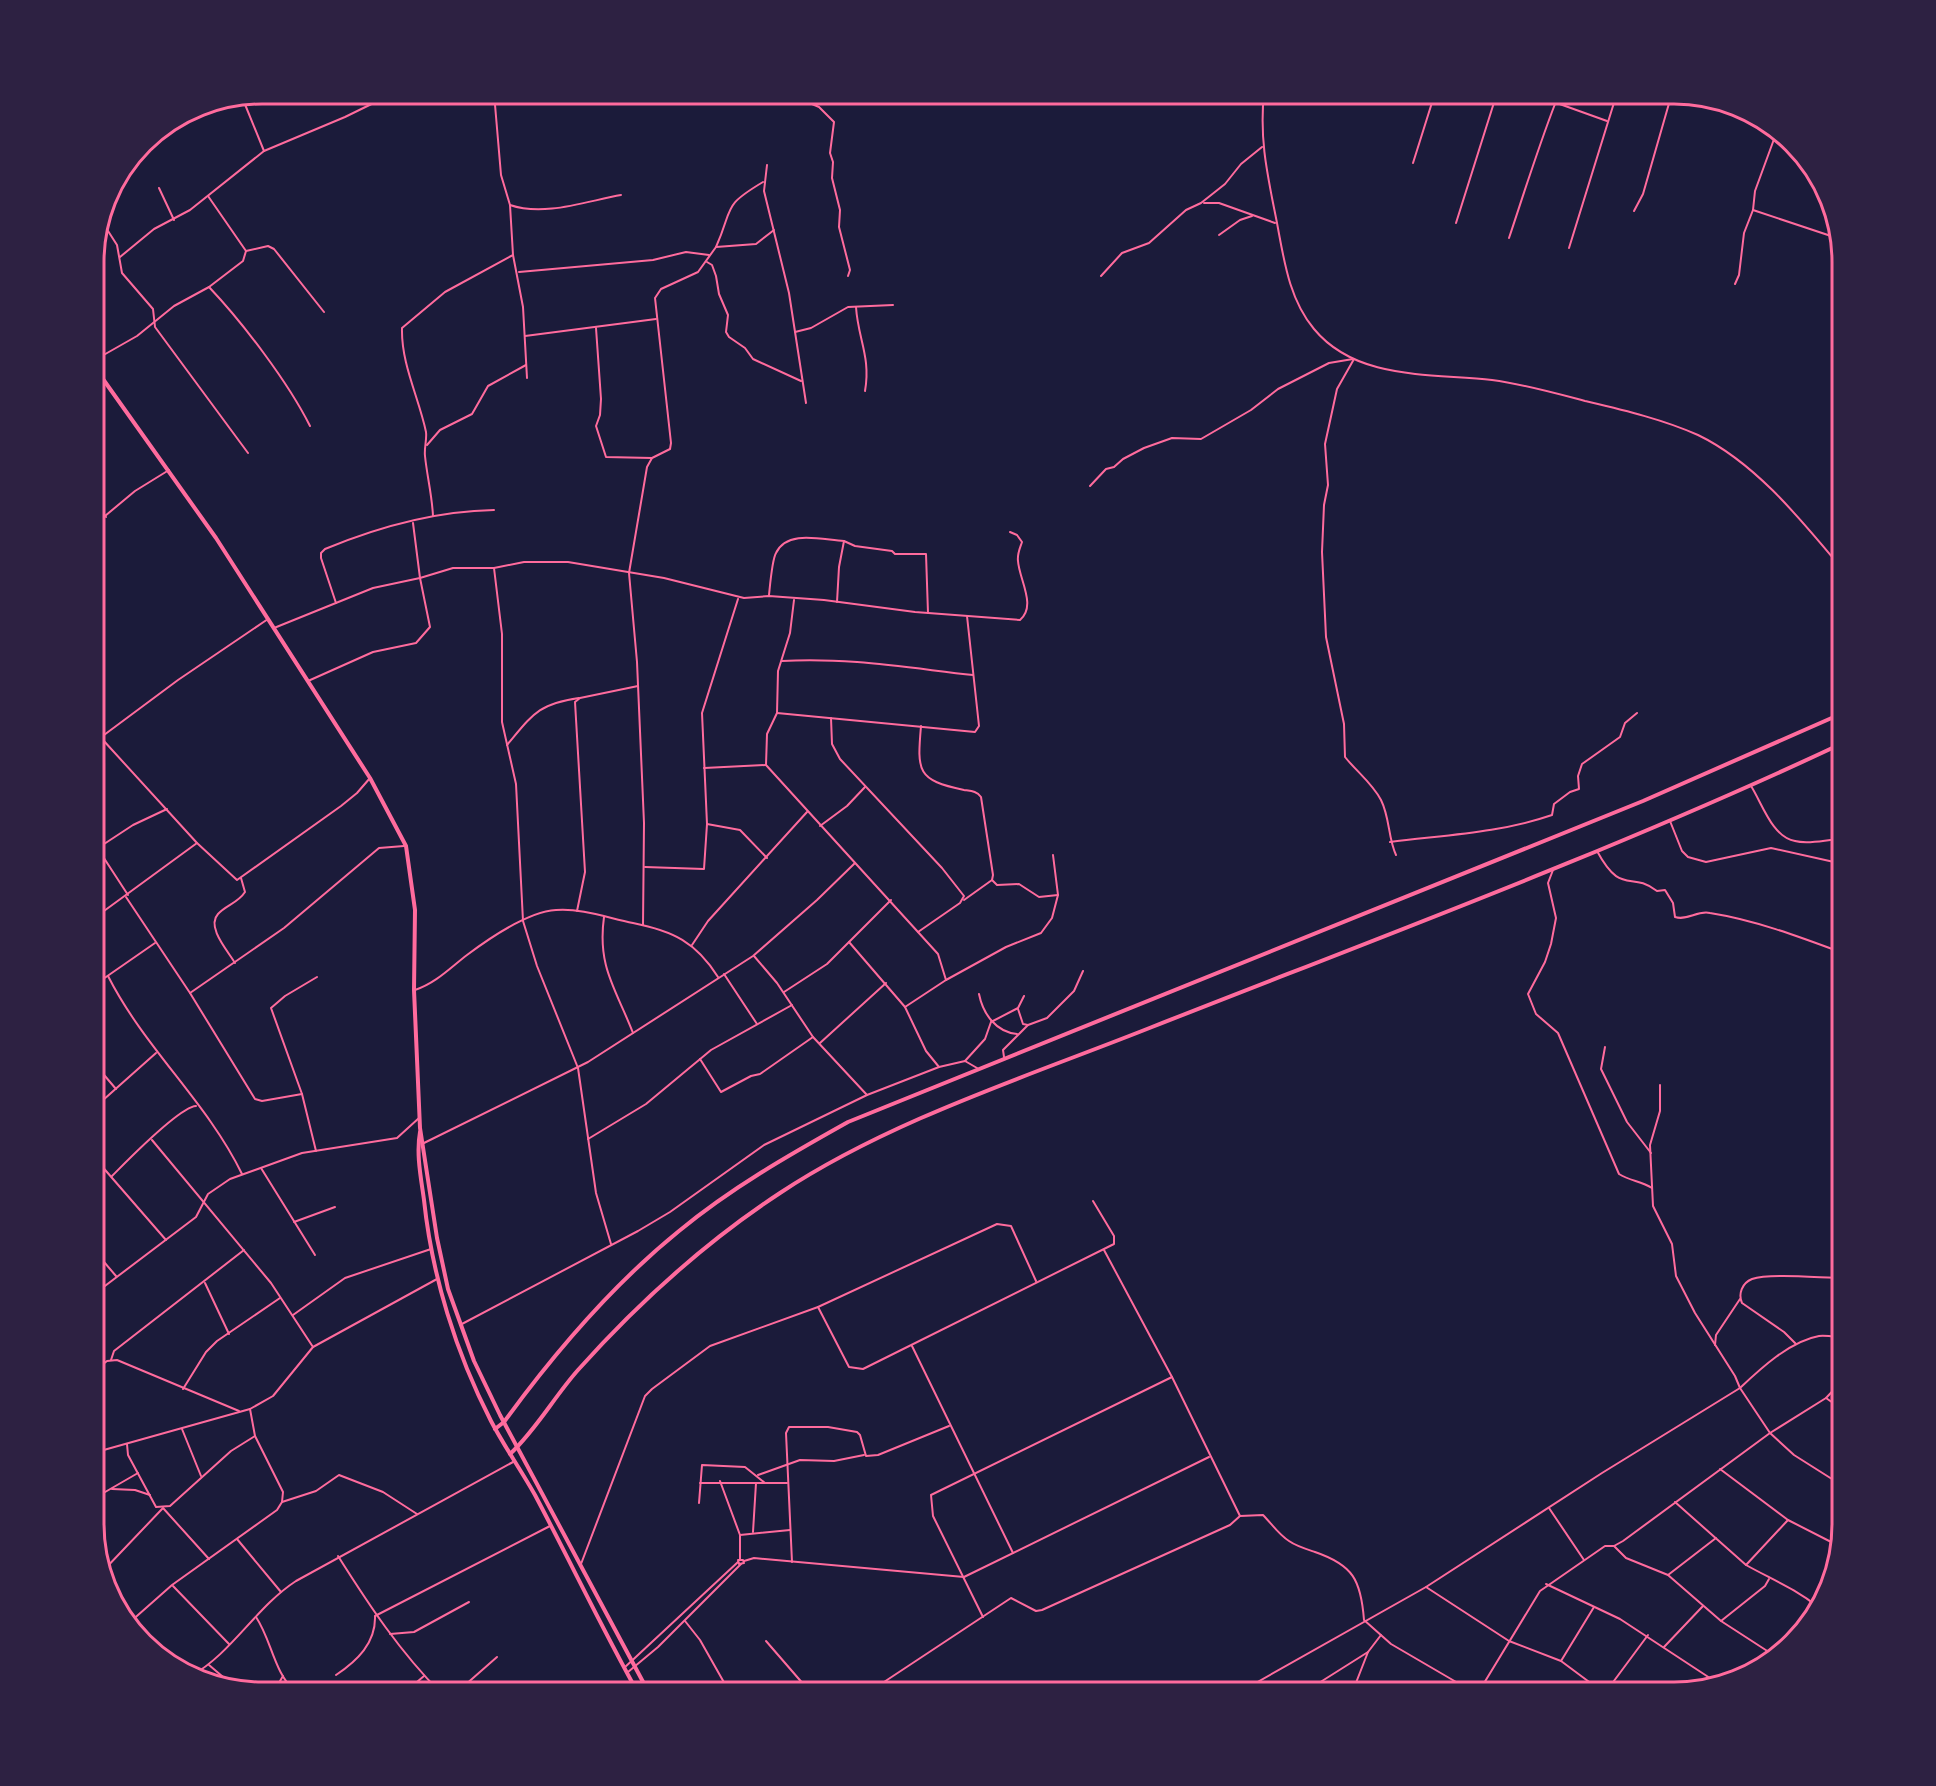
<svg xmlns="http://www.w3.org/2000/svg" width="1936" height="1786" viewBox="0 0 1936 1786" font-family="'Alegreya Sans',sans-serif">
  <rect width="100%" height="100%" fill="#1b1b3a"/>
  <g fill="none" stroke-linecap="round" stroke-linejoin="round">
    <g stroke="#ff6b9d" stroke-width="2">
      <polyline points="494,93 501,175 510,205 513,255 523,307 527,378"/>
      <polyline points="803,93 805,101 819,107 834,122 830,153 833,162 832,178 840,210 839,227 850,270 848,276"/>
      <path d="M1264 93C1259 141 1268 177 1277 223 1284 260 1289 299 1314 329 1357 381 1432 373 1492 380 1523 384 1555 393 1585 401 1623 410 1662 419 1698 435 1756 463 1802 521 1843 570"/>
      <polyline points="1529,93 1607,121"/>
      <polyline points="242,97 264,151"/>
      <polyline points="246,103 261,93"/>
      <polyline points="1413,163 1435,93"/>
      <polyline points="767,165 764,191 789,293 806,403"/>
      <polyline points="159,188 174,220"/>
      <polyline points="1204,203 1219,203 1275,223"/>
      <path d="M510 205C544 217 587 201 621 195"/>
      <polyline points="1753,210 1840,239"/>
      <polyline points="1634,211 1643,194 1672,93"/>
      <polyline points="101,220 117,245 122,273 153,309 155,327 248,453"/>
      <polyline points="1456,223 1497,93"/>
      <polyline points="1219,235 1240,220 1252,216"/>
      <path d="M1509 238C1524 193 1538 148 1555 104"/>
      <path d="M716 247C734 207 721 207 763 182"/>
      <polyline points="1569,248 1617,93"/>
      <polyline points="246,251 268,246 274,249 324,312"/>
      <polyline points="120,257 154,229 190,210 264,151 345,117 394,93"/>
      <polyline points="707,262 712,265 716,276 719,294 728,315 726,332 729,337 745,348 753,359 801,381"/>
      <polyline points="519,272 653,260 686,252 709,255"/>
      <polyline points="1101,276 1122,253 1149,243 1186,210 1201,203 1225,184 1241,164 1262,147"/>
      <polyline points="1735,284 1739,275 1744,233 1753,210 1755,191 1777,131"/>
      <path d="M209 287C243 323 288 382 310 426"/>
      <path d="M856 307C858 339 871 357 865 391"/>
      <polyline points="596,328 601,399 600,415 596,426 606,457 652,458"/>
      <polyline points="795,332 811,328 848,307 893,305"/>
      <polyline points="525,336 656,319"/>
      <path d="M1354 359 1337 389 1325 444 1328 485 1324 505 1322 552 1326 637 1344 724 1345 757C1357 772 1372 783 1381 800 1390 818 1388 838 1396 855"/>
      <polyline points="93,361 137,336 174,306 209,287 243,261 246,251 208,196"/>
      <polyline points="427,445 440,430 472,414 488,386 526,365"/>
      <polyline points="1090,486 1106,469 1114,467 1123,459 1144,448 1172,438 1201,439 1251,410 1278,389 1329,363 1353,359"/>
      <polyline points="93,500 106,517"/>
      <path d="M433 516C432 495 427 476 425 456 424 448 427 440 426 432 419 398 401 364 402 328L445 292 513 255"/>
      <polyline points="93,526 135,491 169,470"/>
      <polyline points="844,541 855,546 892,551 895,554 926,554 928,613"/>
      <polyline points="494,568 502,634 502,722 516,784 523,921 537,966 578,1068 596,1193 611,1244"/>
      <path d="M769 595C770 586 772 560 776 553 787 529 823 540 844 541L839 567 837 602"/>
      <polyline points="794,600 790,633 778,671 777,713 767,734 766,765 938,954 946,980"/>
      <path d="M336 603 321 558V553L325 549C378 527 437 511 494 510"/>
      <polyline points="268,619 178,680 104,735 103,740 197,843 237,880 341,806 357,793 370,778"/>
      <polyline points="274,628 373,588 420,578 413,523"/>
      <path d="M782 661C846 657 909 668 973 675"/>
      <path d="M308 681 373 652 416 643 430 627 420 578 453 568H494L524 562H568L664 578 744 598 769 596 824 600 915 612 1020 620C1037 606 1019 579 1018 561 1017 554 1020 548 1022 542L1017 535 1010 532"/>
      <polyline points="777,713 975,732 979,726 967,616"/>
      <polyline points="831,718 832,744 840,759 942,868 964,896 960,903 918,932"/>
      <path d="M921 726C917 772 917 780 964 790 971 791 977 791 981 797L993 875 992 880 964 900"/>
      <path d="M507 745C533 714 538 704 579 698"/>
      <polyline points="704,768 766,765"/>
      <path d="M1751 786C1762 803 1772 837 1795 841 1810 845 1827 839 1843 839"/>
      <polyline points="1670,821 1682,851 1688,857 1706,862 1771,848 1843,864"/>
      <polyline points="707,824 740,830 767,858"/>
      <polyline points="820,826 847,806 865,787"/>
      <path d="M1390 842C1444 835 1500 833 1552 815L1554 804 1570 792 1579 789 1578 776 1582 764 1620 737 1625 723 1637 713"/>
      <path d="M1597 851C1622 897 1630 870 1657 891L1665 890 1673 903 1675 917C1688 921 1697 910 1710 913 1755 920 1800 937 1843 953"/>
      <polyline points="645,867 704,869 707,824 702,713 738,599"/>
      <path d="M1553 870 1548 883 1556 918 1551 944 1545 962 1528 994 1536 1014 1558 1033 1619 1174C1630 1181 1641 1181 1652 1188"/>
      <polyline points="992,880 997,885 1019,884 1039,897 1058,895"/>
      <polyline points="128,895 100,852 101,846 133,825 167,809"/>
      <polyline points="126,897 190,993 255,1099 262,1101 302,1094"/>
      <polyline points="577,911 585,872 575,702 580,698 638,686"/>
      <path d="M604 917C597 967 616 989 633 1033"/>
      <polyline points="93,919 197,843"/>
      <polyline points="643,925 644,823 637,662 629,573 647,467 652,458 670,449 671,443 655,298 661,289 698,272 716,247 756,244 774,230"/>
      <polyline points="849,942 905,1007 926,1051 939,1067"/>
      <polyline points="692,945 708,921 807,812"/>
      <polyline points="754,956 777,983 813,1037 867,1095"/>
      <path d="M235 963C228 951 206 927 218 914 226 905 238 903 245 892L241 878"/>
      <polyline points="724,974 757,1024"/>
      <path d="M108 976C145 1049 207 1102 242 1174"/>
      <polyline points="93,986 155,943"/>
      <path d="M415 990C436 983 450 968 467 955 491 937 527 912 556 910 582 908 608 918 633 923 673 931 696 942 718 977"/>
      <polyline points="784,992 827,964 891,900"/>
      <polyline points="190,993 284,928 379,848 404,846"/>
      <path d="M979 994C983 1014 996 1032 1017 1034"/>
      <polyline points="905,1007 946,980 1006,947 1041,933 1052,918 1058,895 1053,855"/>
      <polyline points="1018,1009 1023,1024 1028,1025"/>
      <polyline points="820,1043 886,983"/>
      <polyline points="1605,1047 1601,1069 1627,1122 1651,1153"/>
      <polyline points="1004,1057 1003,1050 1028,1025 1047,1018 1074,991 1083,971"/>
      <polyline points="700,1059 721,1092 751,1076 760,1074 813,1037"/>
      <polyline points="965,1061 985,1039 991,1022 1018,1008 1024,996"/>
      <polyline points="93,1062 116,1089"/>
      <polyline points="1660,1085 1660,1111 1650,1145 1653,1206 1672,1244 1676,1276 1695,1313 1735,1376 1740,1388 1770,1433 1794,1455 1843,1486"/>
      <polyline points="93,1109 156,1053"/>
      <polyline points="588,1139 646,1104 711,1050 792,1005"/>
      <polyline points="424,1143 588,1062 753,956 817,900 855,863"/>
      <polyline points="316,1151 302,1094 271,1008 285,996 317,977"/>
      <polyline points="93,1156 166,1240"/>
      <polyline points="261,1168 315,1255"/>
      <path d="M112 1176C127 1161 179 1107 196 1106"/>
      <polyline points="294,1222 335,1207"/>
      <polyline points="93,1249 116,1276"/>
      <path d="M1104 1250 1172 1377 1240 1516 1263 1515C1271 1523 1279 1535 1289 1541 1296 1546 1306 1549 1315 1552 1353 1565 1361 1580 1364 1620L1391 1644 1475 1693"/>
      <polyline points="205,1283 229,1334"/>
      <polyline points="93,1295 196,1217 208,1194 230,1179 302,1153 397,1138 419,1118"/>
      <polyline points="818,1307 849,1367 863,1369 1114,1244 1114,1236 1093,1201"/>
      <polyline points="293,1315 345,1278 431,1249"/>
      <polyline points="460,1325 638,1231 670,1212 764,1145 867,1095 939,1067 965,1061 977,1068"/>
      <path d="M1796 1344 1784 1332 1742 1303C1738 1294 1742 1283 1752 1279 1770 1273 1822 1278 1843 1278"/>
      <polyline points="1715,1345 1716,1335 1740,1299"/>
      <polyline points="912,1346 1013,1553"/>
      <polyline points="313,1347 437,1279"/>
      <polyline points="111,1360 114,1351 244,1250"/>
      <polyline points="93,1372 107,1361 117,1360 239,1411"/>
      <polyline points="183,1389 206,1352 217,1341 280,1298"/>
      <polyline points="1826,1398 1843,1410"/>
      <polyline points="182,1429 201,1476"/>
      <polyline points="127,1444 128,1455 156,1507 170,1506 231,1451 255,1436"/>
      <polyline points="93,1453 250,1409 273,1396 313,1347 271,1283 152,1140"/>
      <polyline points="1720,1469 1788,1520 1839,1546"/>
      <polyline points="758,1475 800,1460 834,1461 864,1455"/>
      <polyline points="720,1481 740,1535"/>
      <polyline points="700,1483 787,1483"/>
      <polyline points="112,1489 135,1490 150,1495"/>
      <polyline points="93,1499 138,1473"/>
      <polyline points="282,1502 316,1491 339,1475 383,1492 417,1514"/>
      <polyline points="1675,1502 1746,1565"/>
      <polyline points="699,1503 702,1465 745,1467 765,1483"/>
      <polyline points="1549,1508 1584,1560"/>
      <path d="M1788 1520 1746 1565C1771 1579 1796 1589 1818 1607"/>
      <polyline points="753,1532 756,1483"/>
      <polyline points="237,1539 281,1592"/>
      <polyline points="1614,1546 1626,1558 1668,1575 1721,1621 1775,1656"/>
      <path d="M338 1556C369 1605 400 1652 441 1693"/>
      <polyline points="740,1559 740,1535 790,1530"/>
      <polygon points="738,1560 743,1560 744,1563 739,1564"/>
      <polyline points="744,1561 754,1558 964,1577 1209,1457"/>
      <polyline points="792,1562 786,1433 789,1427 828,1427 857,1432 860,1435 866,1456 878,1455 949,1426"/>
      <polyline points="581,1564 645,1396 652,1389 710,1346 818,1307 997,1224 1011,1226 1036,1281"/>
      <polyline points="102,1572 163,1508 209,1559"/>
      <polyline points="1668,1575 1716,1538"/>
      <polyline points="1546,1584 1620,1619 1719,1684"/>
      <polyline points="173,1586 229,1644"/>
      <polyline points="1426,1587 1509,1641 1561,1661 1604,1693"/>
      <path d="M256 1617C272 1641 273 1671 296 1693"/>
      <polyline points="983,1617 933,1516 931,1495 1172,1377"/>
      <polyline points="685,1621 700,1640 730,1693"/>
      <polyline points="1721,1621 1765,1586 1769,1579"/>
      <polyline points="129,1623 172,1585 277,1510 282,1502 283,1492 255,1436 250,1409"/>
      <polyline points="390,1634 414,1632 469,1602"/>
      <polyline points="138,1637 148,1648"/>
      <polyline points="766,1641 811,1693"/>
      <polyline points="1664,1647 1703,1606"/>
      <polyline points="1561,1661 1594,1607"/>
      <polyline points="209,1665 236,1688"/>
      <polyline points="624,1668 738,1562"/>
      <polyline points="628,1672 658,1647 741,1564"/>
      <path d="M336 1675C357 1661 376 1643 375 1616L550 1526"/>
      <path d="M191 1676C232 1653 256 1607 296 1581L513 1462"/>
      <polyline points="273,1693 283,1676"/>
      <polyline points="404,1693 424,1676"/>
      <polyline points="456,1693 497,1657"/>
      <polyline points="849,1693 884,1682"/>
      <polyline points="880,1693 884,1682 1011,1598 1036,1611 1042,1610 1230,1525 1240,1516"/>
      <path d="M1238 1693 1426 1587 1602 1473 1740 1388C1760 1369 1790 1341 1819 1336 1826 1335 1835 1337 1843 1338"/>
      <polyline points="1303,1693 1368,1652"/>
      <polyline points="1352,1693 1368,1652 1381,1635"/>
      <polyline points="1478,1693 1540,1591 1605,1546 1614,1546 1623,1541 1770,1433 1826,1398 1843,1380"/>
      <polyline points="1605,1693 1648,1635"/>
    </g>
    <g stroke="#ff6b9d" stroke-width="4">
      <polyline points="93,365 216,538 370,778 406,846 415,910 414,990 420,1128 437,1238 448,1289 474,1361 500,1415 649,1693"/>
      <path d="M420 1132C416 1154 421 1178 424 1200 432 1276 456 1353 491 1421 504 1446 521 1470 535 1495 570 1561 602 1628 638 1693"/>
    </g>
    <g stroke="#ff6b9d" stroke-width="4">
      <path d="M495 1429 504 1422C555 1352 611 1286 679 1231 731 1188 789 1155 848 1122L1643 801 1843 713"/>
      <path d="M510 1454C536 1430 554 1397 578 1370 638 1303 704 1243 780 1193 890 1120 1029 1076 1152 1027 1383 936 1618 849 1843 743"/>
    </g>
  </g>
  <path d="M0 0H1936V1786H0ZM262 104H1674A158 158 0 0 1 1832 262V1524A158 158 0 0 1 1674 1682H262A158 158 0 0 1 104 1524V262A158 158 0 0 1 262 104Z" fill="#2d2142" fill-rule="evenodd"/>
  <path fill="none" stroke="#ff6b9d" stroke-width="3" d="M262 104H1674A158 158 0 0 1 1832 262V1524A158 158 0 0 1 1674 1682H262A158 158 0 0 1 104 1524V262A158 158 0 0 1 262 104Z"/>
</svg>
